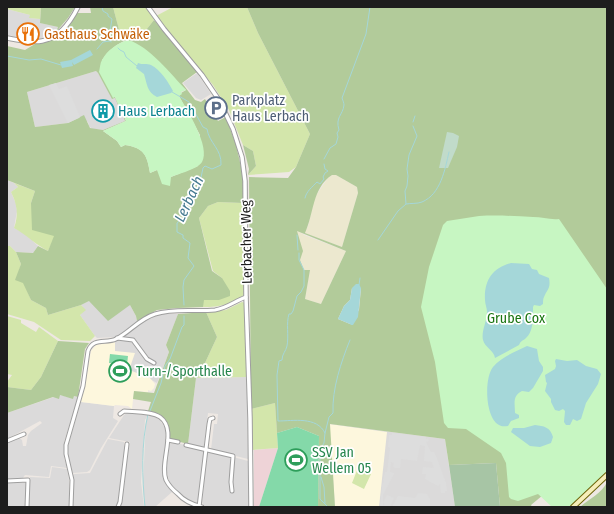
<svg xmlns="http://www.w3.org/2000/svg" width="614" height="514" viewBox="0 0 614 514" font-family="'Fira Sans Condensed',sans-serif">
  <rect width="100%" height="100%" fill="#eee8e3"/>
  <g fill="#dbdada">
    <polygon points="7,9 30,15 30,18 40,19 41,23 58,27 56,32 53,34 39,39 32,39 7,35"/>
    <polygon points="96,71 98,73 113,99 115,98 125,121 103,130 92,129 89,126 88,122 79,118 68,123 35,127 27,92"/>
    <polygon points="197,73 211,94 201,100 196,98 183,83"/>
    <polygon points="7,180 14,183 18,187 11,192 16,204 17,211 14,228 24,233 38,246 33,253 16,252 10,246 7,246"/>
    <polygon points="89,301 130,305 136,316 137,321 142,323 153,316 162,314 178,314 166,345 169,352 157,383 148,378 129,370 115,351 114,337 97,338 95,336 80,315 85,310 81,305"/>
    <polygon points="247,377 248,459 211,450 214,424 217,424 218,414 208,413 204,448 188,444 196,378"/>
    <polygon points="60,395 73,398 74,396 78,397 64,442 64,458 67,468 51,466 49,477 25,475 22,479 7,480 7,443 19,438 22,440 23,446 26,446 28,435 31,431 42,423 40,421 7,439 7,413"/>
    <polygon points="81,402 114,406 113,418 118,421 101,448 90,470 87,472 73,473 68,456 68,446"/>
    <polygon points="127,413 148,415 145,420 141,482 144,507 119,507 122,497 128,447 129,447 130,442 109,438 124,415"/>
    <polygon points="149,415 159,419 166,429 163,474 166,483 172,492 155,507 145,507 143,482 146,421"/>
    <polygon points="329,424 445,439 455,507 335,507"/>
    <polygon points="108,439 124,442 124,446 125,446 120,497 116,507 73,507 73,476 74,474 90,473"/>
    <polygon points="170,443 176,444 177,443 201,449 204,451 198,501 197,503 188,500 179,494 171,486 169,480 166,469 169,446"/>
    <polygon points="211,451 248,461 249,507 208,507 203,505 202,502 207,454"/>
    <polygon points="52,467 67,469 69,480 69,507 29,507 30,477 50,478"/>
    <polygon points="7,482 26,483 26,507 7,507"/>
  </g>
  <polygon fill="#eed3d7" points="278,448 259,507 254,507 254,450"/>
  <g fill="#fdf7dd">
    <polygon points="115,342 115,351 135,353 129,370 150,378 155,384 154,388 151,391 148,390 148,392 134,391 132,409 128,406 115,405 114,406 81,402 84,390 91,351 96,345"/>
    <polygon points="329,424 387,432 379,507 335,507"/>
  </g>
  <g fill="#ece8cf">
    <polygon points="332,175 336,175 357,187 358,193 342,247 304,233 308,226 314,200 317,194 328,178"/>
    <polygon points="297,230 304,235 346,251 321,304 305,299 310,270 304,270 300,260"/>
  </g>
  <g fill="#d3e6ab">
    <polygon points="7,7 41,7 40,19 29,18 30,15 7,9"/>
    <polygon points="113,7 146,7 154,20 139,39 121,37"/>
    <polygon points="173,7 247,7 258,33 310,134 296,167 289,172 248,175 256,166 253,151 243,145 229,110 213,85 156,16"/>
    <path d="M14 183 35 191 31 203 55 236 48 251C36 245 27 235 14 228 19 215 17 204 11 192L18 187Z"/>
    <path d="M218 202 243 203 244 295C228 305 221 307 203 307V300H219L222 278 213 271 199 218 208 206Z"/>
    <polygon points="7,246 10,246 16,252 21,264 19,271 31,300 46,308 48,315 81,305 86,310 80,315 95,336 90,341 61,340 34,322 7,314"/>
    <polygon points="242,302 245,303 247,377 198,378 217,337 206,312 226,310"/>
    <polygon points="7,316 21,320 21,323 36,332 39,327 58,341 41,377 31,390 7,387 7,382 12,375 7,374"/>
    <polygon points="275,403 278,448 252,450 251,409"/>
    <polygon points="358,468 371,474 364,489 352,483"/>
  </g>
  <g fill="#b2cb9a" fill-rule="evenodd">
    <polygon points="41,7 75,7 68,18 56,32 58,27 40,23"/>
    <path d="M90 7H113L121 37 139 39 154 20 197 72 182 83 195 100 201 102 205 99 218 121 226 117 236 145 243 175V203L218 202 208 206 199 218 212 271 222 278 230 291V296L219 300H204L203 307 178 308 157 310 137 321 136 316 130 305 108 321 89 301 81 305 48 315 46 308 31 300 23 283 15 280 21 264 16 252 33 253 38 246 48 251 54 236 32 230 31 203 35 191 7 180V46L25 50 35 44 45 42 55 39 66 29 77 13H91ZM128 40 186 90 181 93 179 96 200 135 198 166 171 177 157 170 150 173C147 154 144 148 125 145L121 147 117 141 103 131 126 121 115 97 102 60C109 51 116 43 128 40ZM96 71 98 73 112 99 115 98 125 121 103 130 90 128 84 115 68 123 35 127 27 92Z"/>
    <path d="M247 7H607V469L543 495 531 505 532 507H500L496 463 449 465 445 439 330 424 335 507H318L319 436 297 427 277 433 275 403 251 409 249 177 288 178 296 167 310 134 258 33ZM332 175H336L357 187 358 193 342 247 305 233C314 214 312 188 332 175ZM297 231 346 251 321 304 305 299 310 270H304L300 260 303 251ZM352 288H361L359 310 350 324 338 319 344 306 350 300Z"/>
    <polygon points="243,145 253,151 256,166 248,175 249,169"/>
    <polygon points="206,312 217,337 198,378 196,378 188,444 169,439 169,427 162,416 148,411 151,402 133,399 134,391 154,393 169,352 166,345 178,314"/>
    <polygon points="58,341 89,343 85,349 78,397 74,396 73,399 60,395 59,399 53,397 7,413 7,387 31,390 41,377"/>
    <path d="M607 482V507H580C589 499 602 493 607 482Z"/>
  </g>
  <polygon fill="#c1dbca" points="447,132 453,133 459,136 457,147 448,168 439,168"/>
  <polygon fill="#a7c5a5" points="496,463 500,507 455,507 449,465"/>
  <g fill="#c7f6c2">
    <path d="M128 40C149 46 171 74 186 90L181 92 182 94 179 96C187 110 211 147 202 162 198 169 178 174 171 177L170 186 162 184 157 170 150 173C147 155 144 148 125 145L121 147 117 141 103 131 126 121 115 97 113 98 99 72C100 68 100 63 102 60 107 50 118 43 128 40Z"/>
    <path d="M479 216C497 215 515 216 533 217 542 217 550 220 559 219L607 289V471L585 493 569 507H552L538 494 518 501 511 499 509 497 506 463 501 453 466 429 448 428 444 423 435 362 421 307 429 267 443 225 447 221Z"/>
  </g>
  <g fill="#84d9a9">
    <polygon points="110,354 128,356 127,365 109,363"/>
    <polygon points="297,427 319,436 318,507 259,507 278,448 277,433"/>
  </g>
  <g fill="#ddd">
    <polygon points="56,83 59,89 67,86 80,117 79,118 68,123 49,85"/>
    <polygon points="212,97 214,97 225,116 218,120 207,101"/>
    <polygon points="392,433 426,437 426,439 428,438 429,441 426,442 431,452 434,452 437,458 446,483 447,491 445,491 445,493 441,493 440,484 438,486 425,479 426,474 422,474 423,467 434,468 432,462 424,461 425,446 420,445 417,461 401,459 400,468 395,468 393,466 394,463 391,462 390,472 394,473 394,474 383,495 383,506 385,504 383,503 387,495 394,498 390,507 380,507 382,485 384,481 383,480 385,472 387,472 390,448 388,447 389,435 392,435"/>
    <polygon points="418,493 427,494 429,498 430,499 430,507 392,507 398,496 415,498"/>
  </g>
  <g fill="#a5d7d9">
    <polygon points="90,50 93,55 74,65 72,62 73,66 62,68 60,62 71,60"/>
    <path d="M138 63C142 65 147 63 151 65 160 69 169 83 173 91L171 93 157 97C147 92 147 84 144 74L136 68Z"/>
    <path d="M511 263 529 264 532 269 537 270 539 274 549 278C551 289 547 289 544 297 543 299 543 301 543 304L540 306 534 305 533 307C533 316 534 331 526 338 523 341 521 340 519 345L495 358C494 350 485 348 483 340 481 331 487 322 487 312 487 308 485 304 485 300 484 281 492 268 511 263Z"/>
    <polygon points="356,284 359,284 361,288 358,317 353,325 351,325 350,324 338,319 344,306 350,300 352,288"/>
    <path d="M527 346 537 349 539 361 543 367V371L533 388 529 392 522 391C512 396 515 404 515 413L519 415V418L511 421 508 426C505 426 502 427 499 425 485 418 484 378 493 367 501 357 515 352 527 346Z"/>
    <polygon points="556,359 567,361 577,360 586,366 597,369 601,374 598,384 586,403 581,419 577,421 573,419 570,425 566,425 564,422 565,411 563,409 559,411 555,410 551,402 551,399 545,391 547,383 546,382 545,375 555,369 556,366 555,361"/>
    <path d="M535 425C544 426 550 427 553 437L551 443 540 447 530 446 511 432 513 428H524Z"/>
  </g>
  <g fill="none" stroke-linecap="round" stroke-linejoin="round">
    <g stroke="#a5d7d9" stroke-width="1">
      <polyline points="102,7 103,11 108,14 108,16 112,19 109,37 111,42"/>
      <polyline points="118,48 120,50 124,52 126,57 137,66"/>
      <polyline points="97,49 103,42 110,41"/>
      <polyline points="7,56 29,60 41,59 61,65"/>
      <path d="M172 92 189 102 203 127 207 129C209 143 222 149 221 165L212 169 205 166 203 168 199 187C190 192 181 206 184 217L177 223V232L183 235V238L190 243 188 258 194 266 184 280 183 287 184 305"/>
      <polyline points="413,122 415,116"/>
      <path d="M324 159 330 148 336 144 338 137 337 133 339 130C335 117 343 115 344 105 344 103 343 101 342 98L366 34 370 7"/>
      <path d="M305 198C306 192 312 187 317 182L320 184 324 179 323 177 325 173 328 171 325 169 324 164"/>
      <path d="M406 204C411 203 417 204 422 202 441 194 445 169 449 152"/>
      <polyline points="297,235 298,250"/>
      <polyline points="378,240 398,211 406,204 405,191 407,186 408,176 407,169 409,155 417,136 413,126"/>
      <path d="M299 253V260L304 270V286L301 292 297 296 293 311 291 314H289C286 323 289 336 287 346 286 351 282 354 282 360L279 361 277 375 278 421C293 421 317 416 325 433"/>
      <polyline points="359,285 360,278"/>
      <polyline points="150,411 161,383 165,366 170,359 182,327 184,325 184,316"/>
      <path d="M320 466V450L324 443 325 433 329 417 333 413C332 389 341 362 350 340"/>
      <polyline points="320,471 320,499 328,507"/>
      <polyline points="321,477 324,487 325,503"/>
      <path d="M145 507C142 477 141 444 148 414"/>
    </g>
    <g stroke="#9e9e9e" stroke-width="5">
      <g id="minor">
        <polyline points="117,338 133,340 147,359 154,363"/>
        <path d="M120 414 124 411C135 412 151 411 160 417 178 430 159 462 166 480 169 486 173 490 178 494 184 501 194 505 202 507"/>
        <polyline points="168,440 178,442"/>
        <polyline points="7,441 24,434"/>
        <polyline points="186,445 233,456 231,482 232,491"/>
        <polyline points="7,481 28,480 27,507"/>
        <path d="M71 507 72 480 66 454V445L83 386 88 351C93 337 106 344 116 339 130 332 139 319 155 314 174 308 195 312 215 310 227 308 235 301 246 297"/>
        <polyline points="118,507 120,502 127,444"/>
        <polyline points="199,507 209,424 210,419 213,418"/>
      </g>
    </g>
    <g stroke="#9e9e9e" stroke-width="5.5">
      <g id="tertiary">
        <polyline points="148,7 164,29 202,75 219,100 233,129 242,157 245,181 246,297 250,418 251,507"/>
        <path d="M7 38C18 40 31 43 42 41 59 38 71 21 78 7"/>
      </g>
    </g>
    <g stroke="#6e660a" stroke-width="6">
      <polyline id="secondary" points="573,507 607,475"/>
    </g>
    <use href="#minor" stroke="#fff" stroke-width="3"/>
    <use href="#tertiary" stroke="#fff" stroke-width="3.5"/>
    <use href="#secondary" stroke="#f6eeb9" stroke-width="4"/>
  </g>
  <defs>
    <g id="restaurant-ring" transform="scale(1.15)"><circle r="9.5" fill="#fff" stroke="#e8710a" stroke-width="1.5"/><path d="M-5-6h1v4h1v-4h1v4h1v-4h1v5L-1.5 .5V6h-2V.5L-5-1ZM5-6V6H3V1.5H1.5Q1.5-4 5-6Z" fill="#e8710a"/></g>
    <g id="parking-ring" transform="scale(1.15)"><circle r="9.5" fill="#fff" stroke="#5c6f8a" stroke-width="1.5"/><path d="M-3.5-5.5H1a3.5 3.5 0 0 1 0 7H-1V5.5H-3.5ZM-1-3.4V-.6H.8a1.4 1.4 0 0 0 0-2.8Z" fill="#5c6f8a"/></g>
    <g id="building-ring" transform="scale(1.15)"><circle r="9.5" fill="#fff" stroke="#0f9aa8" stroke-width="1.5"/><path d="M-4-6H4V6H1V3H-1V6H-4ZM-2.5-4.3h1.7v1.8h-1.7ZM.8-4.3h1.7v1.8H.8ZM-2.5-1h1.7V.8h-1.7ZM.8-1h1.7V.8H.8Z" fill="#0f9aa8"/></g>
    <g id="stadium-ring" transform="scale(1.15)"><circle r="9.5" fill="#fff" stroke="#2e9e5b" stroke-width="1.5"/><path d="M0-5a6.5 5 0 1 0 0 10a6.5 5 0 1 0 0-10ZM-3.5-1.8h7v3.6h-7Z" fill="#2e9e5b"/></g>
  </defs>
  <g fill-rule="evenodd">
    <use href="#restaurant-ring" x="28" y="34"/>
    <use href="#parking-ring" x="216" y="108"/>
    <use href="#building-ring" x="103" y="111"/>
    <use href="#stadium-ring" x="120" y="371"/>
    <use href="#stadium-ring" x="296" y="460"/>
  </g>
  <g text-anchor="middle" stroke-width="3.5" stroke-linejoin="round" paint-order="stroke">
    <g font-size="14" fill="#c56008" stroke="#fff" text-anchor="start">
      <text x="44" y="39">Gasthaus Schwäke</text>
    </g>
    <g font-size="14" fill="#4e5e75" stroke="#fff" text-anchor="start">
      <text x="232" y="105">Parkplatz<tspan x="232" dy="16">Haus Lerbach</tspan></text>
    </g>
    <g font-size="14" fill="#0d838f" stroke="#fff" text-anchor="start">
      <text x="118" y="116">Haus Lerbach</text>
    </g>
    <g font-size="14" fill="#1d1d1d" stroke="#fff">
      <text transform="translate(246 242) rotate(-91)" y="5">Lerbacher Weg</text>
    </g>
    <g font-size="14" fill="#1b7511" stroke="#fff">
      <text x="516" y="323">Grube Cox</text>
    </g>
    <g font-size="14" fill="#27864d" stroke="#fff" text-anchor="start">
      <text x="136" y="376">Turn-/Sporthalle</text>
      <text x="312" y="457">SSV Jan<tspan x="312" dy="16">Wellem 05</tspan></text>
    </g>
    <g font-size="15" font-style="italic" fill="#457a91" stroke="#fff">
      <text transform="translate(189 199) rotate(-65)" y="5">Lerbach</text>
    </g>
  </g>
  <rect width="614" height="514" fill="none" stroke="#1d1d1d" stroke-width="16"/>
</svg>
